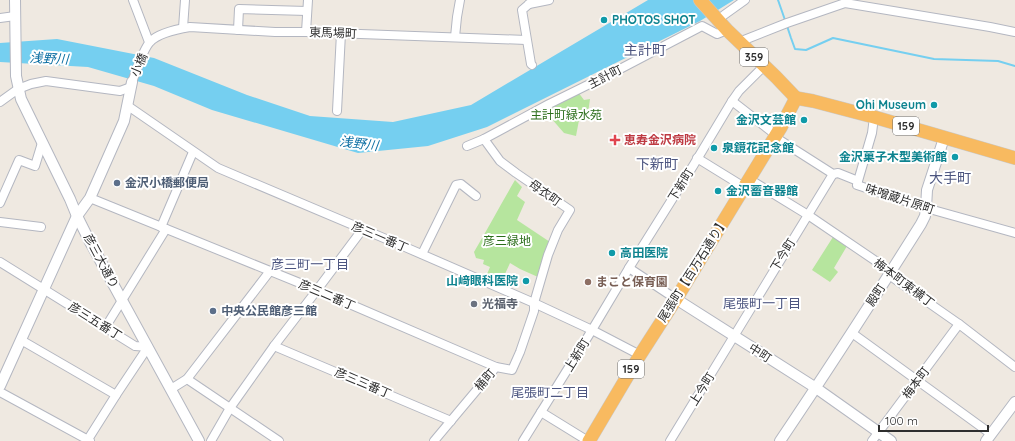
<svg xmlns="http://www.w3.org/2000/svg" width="1015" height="441" viewBox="0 0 1015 441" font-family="Quicksand,'Noto Sans JP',sans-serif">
  <rect width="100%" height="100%" fill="#efe9e1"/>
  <g fill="#b6e59e">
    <polygon points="578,92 584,100 590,99 587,120 579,120 576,136 564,133 544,110"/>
    <path d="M515 180 522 187 517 196 525 202 517 220 550 242 538 277 520 269 510 263 500 285 485 279 490 267 483 264 484 260 476 258 474 252C488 228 501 204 515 180Z"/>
    <polygon points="833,237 847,246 834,268 838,272 830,282 812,270"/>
  </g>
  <polygon fill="#75cff0" points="648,0 734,0 700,21 487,127 428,146 358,153 212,110 154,86 88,67 0,62 0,43 57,39 154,58 247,95 310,116 393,122 471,105"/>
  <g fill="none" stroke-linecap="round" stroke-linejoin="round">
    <g stroke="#75cff0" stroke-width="2">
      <polyline points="778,0 785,20"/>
      <polyline points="787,26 791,38 795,49 806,50 833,38 934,59 998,61 1015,66"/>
    </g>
    <g stroke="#b4b7c1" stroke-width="10">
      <g id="minor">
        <polyline points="133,0 149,42"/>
        <polyline points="529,4 522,10 531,64 532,65"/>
        <polyline points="529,4 549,0"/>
        <polyline points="0,18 15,16"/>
        <polyline points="718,20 724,15 745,0"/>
        <polyline points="183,28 185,0"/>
        <polyline points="238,30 239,9 307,11"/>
        <polyline points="306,32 308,0"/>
        <polyline points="455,37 457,17 460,0"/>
        <polyline points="739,42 787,23 845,3 990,27 1015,32"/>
        <path d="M132 82C136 72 143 49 150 42 158 33 178 29 190 27L275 32H306L526 40"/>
        <polyline points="732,101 776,135"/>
        <polyline points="0,102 18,89 31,84 46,81 120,91 131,87"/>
        <polyline points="128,106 218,168 405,247 534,303 592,330 640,355"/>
        <polyline points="337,111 341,33"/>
        <polyline points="775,137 833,174 838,173 858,181 857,185 926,208 1015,233"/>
        <polyline points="467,146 484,139 549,104 620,69 702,26 717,34 727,30"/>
        <polyline points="697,158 744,187"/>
        <polyline points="749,179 808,215 886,268 889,275 959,324 1015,367"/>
        <polyline points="858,181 872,133 874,117"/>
        <polyline points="90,198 317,290 496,367 512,370 520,352 534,311 534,303 548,255 558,230 570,210 516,173 500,161 484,139"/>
        <polyline points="0,203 19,160 35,166 42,143"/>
        <polyline points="0,222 41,227"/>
        <polyline points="161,227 193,152"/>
        <polyline points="422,254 456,185 461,184 476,196"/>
        <polyline points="0,262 135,346 148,347 116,395 87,441"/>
        <polyline points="629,268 676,299"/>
        <polyline points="105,328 166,229"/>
        <polyline points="852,333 991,434"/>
        <polyline points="21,340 116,395"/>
        <polyline points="274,346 451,421"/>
        <polyline points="187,379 279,441"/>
        <polyline points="171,389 187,379 270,271"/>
        <polyline points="0,392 90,441"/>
        <polyline points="541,412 588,441"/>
        <polyline points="211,441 230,408 274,346 317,290 362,230"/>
        <polyline points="434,441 496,367"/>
        <polyline points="523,441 592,330 629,268 693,166 732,101 739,91 764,66"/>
        <polyline points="670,441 833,174"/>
        <polyline points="872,441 959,324"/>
      </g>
    </g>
    <g stroke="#b4b7c1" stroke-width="12">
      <g id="tertiary">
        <polyline points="15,0 16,76 21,99 70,199 77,216 89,240 199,441"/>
        <polyline points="676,299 816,388 891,441"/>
        <polyline points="0,386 77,216 90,198 124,121 132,82"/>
        <path d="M780 441C828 370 875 297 921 224L925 216 926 208 927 190 944 138"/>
        <polyline points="986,441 1015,402"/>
      </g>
    </g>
    <g stroke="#c9c9c9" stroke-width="14">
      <g id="trunk">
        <polyline points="700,0 727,30 776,77 796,98"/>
        <polyline points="796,98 813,101 874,117 1015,158"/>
        <polyline points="589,441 640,355 676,299 781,127 796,98"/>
      </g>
    </g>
    <use href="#minor" stroke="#fff" stroke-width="8"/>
    <use href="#tertiary" stroke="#fff" stroke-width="10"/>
    <use href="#trunk" stroke="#f8ba60" stroke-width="13"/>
  </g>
  <g fill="#0f9aa8" stroke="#fff" stroke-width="1.5">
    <circle cx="604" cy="20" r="4"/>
    <circle cx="934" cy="105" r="4"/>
    <circle cx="804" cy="120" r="4"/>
    <circle cx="714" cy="148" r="4"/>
    <circle cx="955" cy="157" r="4"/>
    <circle cx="718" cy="191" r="4"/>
    <circle cx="612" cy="253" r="4"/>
    <circle cx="526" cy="281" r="4"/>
  </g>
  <path fill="#e0444e" stroke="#fff" stroke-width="1.5" d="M613 134h4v4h4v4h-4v4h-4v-4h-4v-4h4z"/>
  <g fill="#5c6f8a" stroke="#fff" stroke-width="1.5">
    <circle cx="117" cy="183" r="4"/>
    <circle cx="213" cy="311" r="4"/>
  </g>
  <circle fill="#8d6e63" stroke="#fff" stroke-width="1.5" cx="588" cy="282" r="4"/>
  <circle fill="#6b7280" stroke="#fff" stroke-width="1.5" cx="474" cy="304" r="4"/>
  <g text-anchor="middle" stroke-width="4" stroke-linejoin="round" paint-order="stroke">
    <g fill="#fff" stroke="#6d6d6d" stroke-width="1">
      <rect x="740" y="48" width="28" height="18" rx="3"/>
      <rect x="893" y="117" width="26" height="18" rx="3"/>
      <rect x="618" y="360" width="26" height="18" rx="3"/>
    </g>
    <g font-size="11" font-weight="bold" fill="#2e2e2e">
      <text x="754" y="61">359</text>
      <text x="906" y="130">159</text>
      <text x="631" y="373">159</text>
    </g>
    <g font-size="12" font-weight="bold" fill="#0d838f" stroke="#fff" text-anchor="start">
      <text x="612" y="24">PHOTOS SHOT</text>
      <text x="926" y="109" text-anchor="end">Ohi Museum</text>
      <text x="796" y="124" text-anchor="end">金沢文芸館</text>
      <text x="722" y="152">泉鏡花記念館</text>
      <text x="947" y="161" text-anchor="end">金沢菓子木型美術館</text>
      <text x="726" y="195">金沢蓄音器館</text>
      <text x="620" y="257">高田医院</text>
      <text x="518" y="285" text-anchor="end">山﨑眼科医院</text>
    </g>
    <g font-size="12" fill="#2e2e2e" stroke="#fff">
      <text transform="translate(333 33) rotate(2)" y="4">東馬場町</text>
      <text transform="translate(139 65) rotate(-67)" y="4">小橋</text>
      <text transform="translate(605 77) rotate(-27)" y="4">主計町</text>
      <text transform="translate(681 185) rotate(-58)" y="4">下新町</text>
      <text transform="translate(545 193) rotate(35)" y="4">母衣町</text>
      <text transform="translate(900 199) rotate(18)" y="4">味噌蔵片原町</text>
      <text transform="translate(380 237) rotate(23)" y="4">彦三一番丁</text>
      <text transform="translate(783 255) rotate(-59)" y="4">下今町</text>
      <text transform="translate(101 261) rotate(62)" y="4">彦三大通り</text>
      <text transform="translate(693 270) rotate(-58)" y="4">尾張町【百万石通り】</text>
      <text transform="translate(904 283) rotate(37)" y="4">梅本町東横丁</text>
      <text transform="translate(327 295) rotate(23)" y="4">彦三二番丁</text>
      <text transform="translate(876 295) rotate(-57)" y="4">殿町</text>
      <text transform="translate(95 321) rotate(32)" y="4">彦三五番丁</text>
      <text transform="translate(760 353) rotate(32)" y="4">中町</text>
      <text transform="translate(577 355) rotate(-58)" y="4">上新町</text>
      <text transform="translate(485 380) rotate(-49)" y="4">桶町</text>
      <text transform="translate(363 383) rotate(23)" y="4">彦三三番丁</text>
      <text transform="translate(916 383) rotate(-53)" y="4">梅本町</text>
      <text transform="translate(702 389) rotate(-58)" y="4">上今町</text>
    </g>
    <g font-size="12" fill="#2c6e1b" stroke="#fff">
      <text x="566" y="119">主計町緑水苑</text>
      <text x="507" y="245">彦三緑地</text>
    </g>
    <g font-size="12" font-weight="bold" fill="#be3a42" stroke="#fff" text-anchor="start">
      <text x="624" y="144">恵寿金沢病院</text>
    </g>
    <g font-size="12" font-weight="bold" fill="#4e5e75" stroke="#fff" text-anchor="start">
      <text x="125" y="187">金沢小橋郵便局</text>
      <text x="221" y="315">中央公民館彦三館</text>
    </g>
    <g font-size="12" font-weight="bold" fill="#785e54" stroke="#fff" text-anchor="start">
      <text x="596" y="286">まこと保育園</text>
    </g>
    <g font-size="12" font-weight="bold" fill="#5b616d" stroke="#fff" text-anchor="start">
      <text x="482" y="308">光福寺</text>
    </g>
    <g font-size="13" font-style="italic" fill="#0d6fa3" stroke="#fff">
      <text transform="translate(49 58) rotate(3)" y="5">浅野川</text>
      <text transform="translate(359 143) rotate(7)" y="5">浅野川</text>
    </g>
    <g font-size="13" fill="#4d5680" stroke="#fff">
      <text x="310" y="269">彦三町一丁目</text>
      <text x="762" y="308">尾張町一丁目</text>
      <text x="550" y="397">尾張町二丁目</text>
    </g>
    <g font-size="14" fill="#4d5680" stroke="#fff">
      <text x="645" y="55">主計町</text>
      <text x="657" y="169">下新町</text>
      <text x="950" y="183">大手町</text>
    </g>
  </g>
  <path d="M879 425v6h109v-6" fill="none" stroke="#2e2e2e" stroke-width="2"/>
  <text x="885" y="425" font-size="12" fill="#2e2e2e" stroke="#ffffff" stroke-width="3" paint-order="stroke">100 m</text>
</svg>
